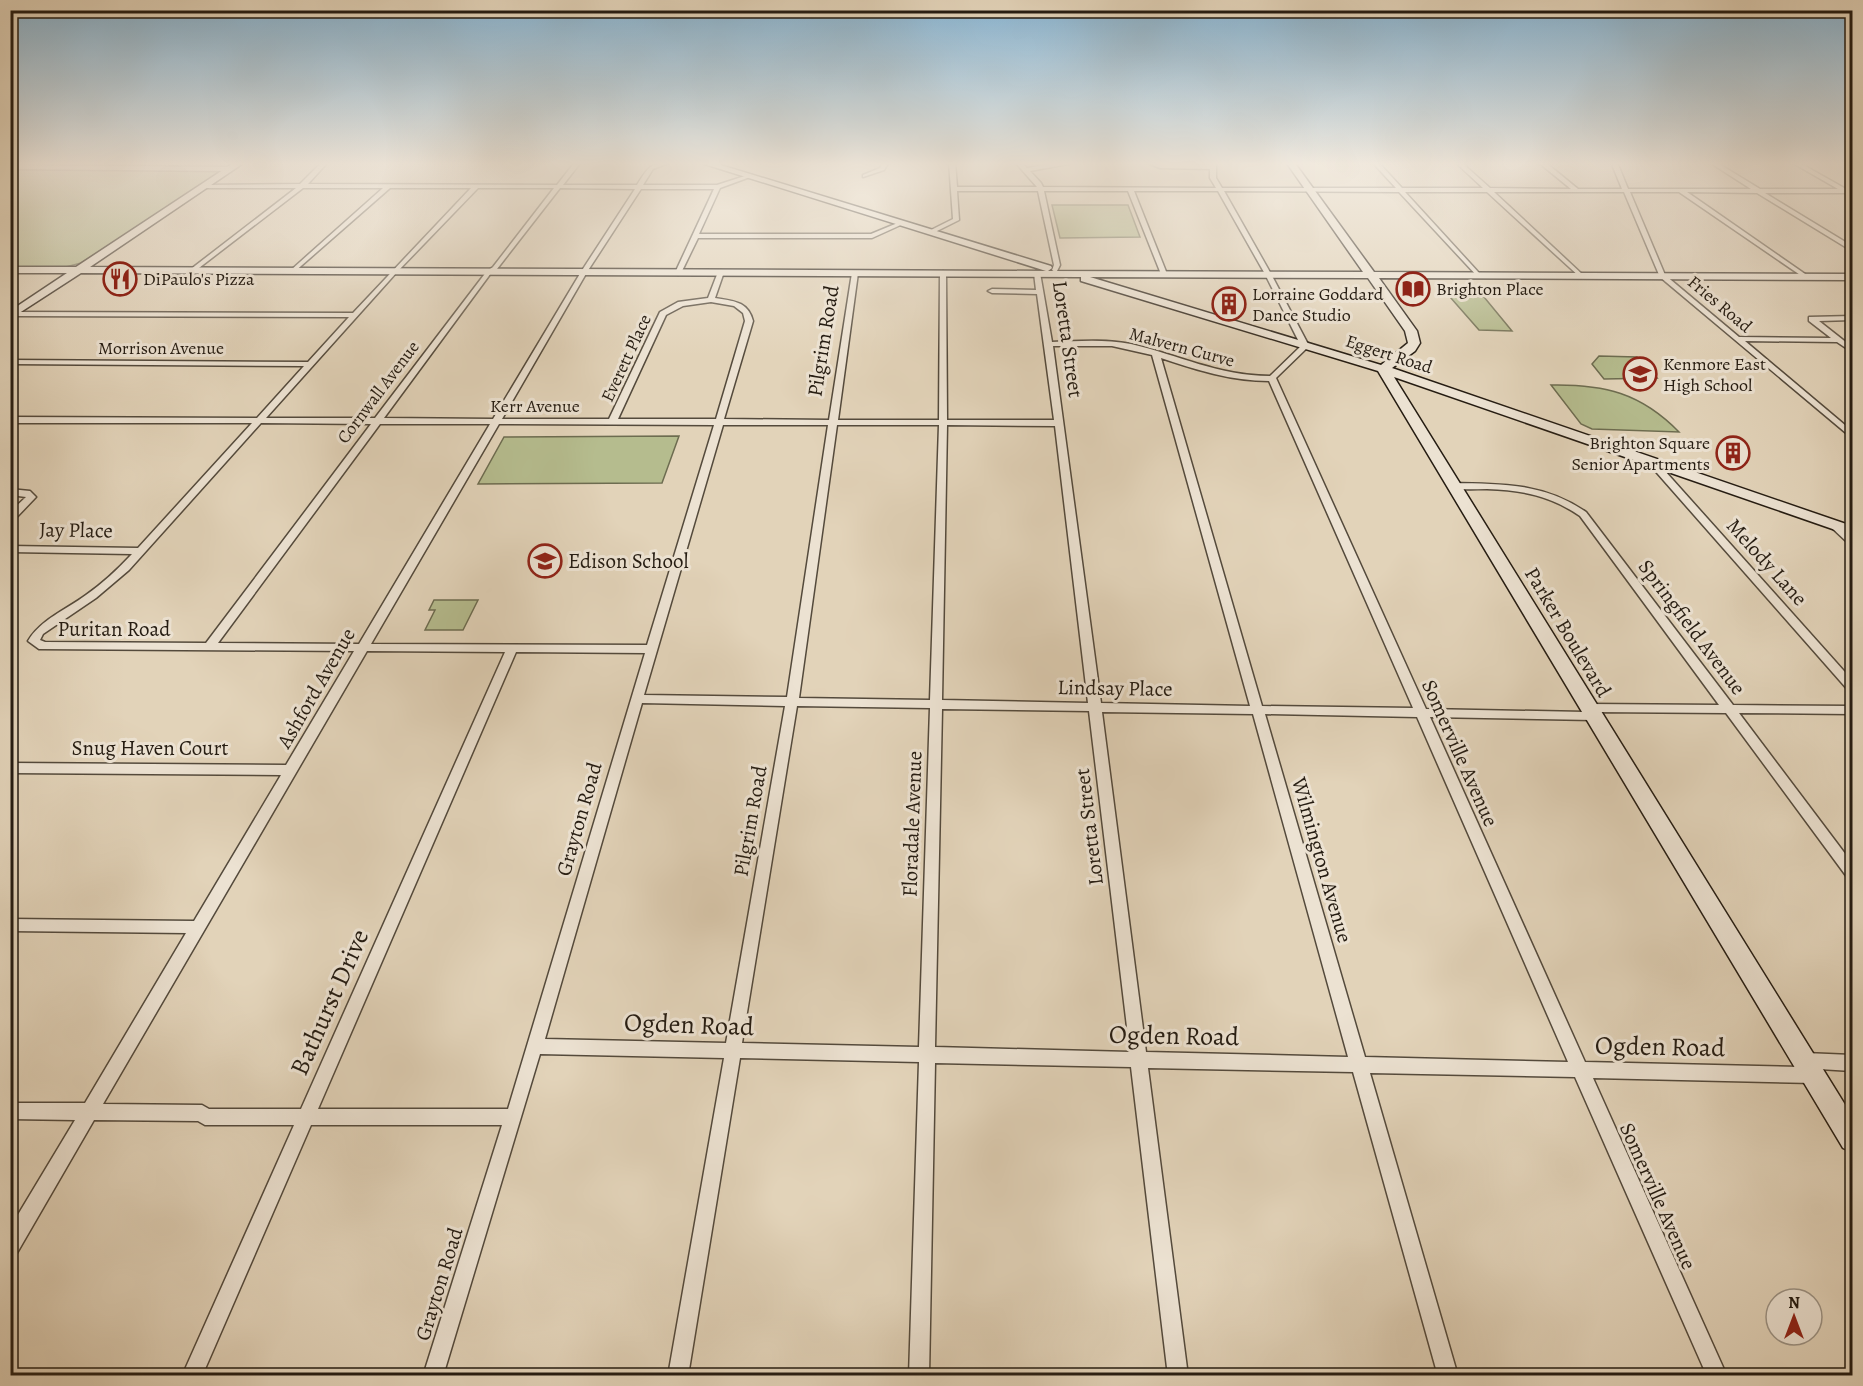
<svg xmlns="http://www.w3.org/2000/svg" width="1863" height="1386" viewBox="0 0 1863 1386" font-family="Alegreya,serif">
  <rect width="100%" height="100%" fill="#e2d3b9"/>
  <filter id="stains"><feTurbulence type="fractalNoise" baseFrequency=".00333" numOctaves="4"/><feColorMatrix values="0 0 0 0 .2 0 0 0 0 .09 0 0 0 0 .02 0 0 0 .5 -.17"/></filter>
  <radialGradient id="worn" r=".72"><stop offset=".6" stop-color="#630" stop-opacity="0"/><stop offset="1" stop-color="#630" stop-opacity=".3"/></radialGradient>
  <g fill="#b5bc8e" stroke="#6d6c50" stroke-width="1.5">
    <polygon points="11,168 216,171 219,173 81,263 62,268 11,268"/>
    <polygon points="1052,205 1128,205 1140,237 1060,238"/>
    <polygon points="1450,297 1484,297 1512,331 1479,330"/>
    <polygon points="1599,356 1637,357 1657,378 1604,379 1592,364"/>
    <path d="M1551 385C1604 384 1641 393 1679 432L1592 429 1581 424Z"/>
    <polygon points="679,436 662,483 478,484 504,437"/>
    <polygon points="434,600 478,600 463,630 425,630 435,610 429,610"/>
  </g>
  <g fill="none" stroke-linecap="round" stroke-linejoin="round">
    <g stroke="#544a3c" stroke-width="3">
      <g id="street">
        <path d="M322 162H328L308 184 557 185 575 162H581L563 185H637C647 169 650 162 671 162L653 169 643 185H717L745 176 750 177 720 188 699 234H871L900 222 905 223 872 238H698L681 273 678 275 675 273 714 189H641L587 272 502 419H609L660 312 678 302 708 298 718 272 721 270 724 272 715 298C733 301 748 301 753 321L724 419 829 420 852 273 855 271 858 273 838 420H939L940 273 943 271 946 273 947 420H1054L1037 294 992 293 988 291 992 289 1036 290 1034 273 1037 271 1040 273 1052 342C1079 341 1105 339 1131 344 1179 355 1219 376 1270 376L1301 346 1265 274 1218 191H1134L1167 274 1164 276 1161 274 1128 191H1044L1060 265 1057 271 1055 272 1052 270 1054 265 1038 191H957L959 220 933 233H929V231L953 219 949 162H955L957 187H1037L1015 162H1021L1027 168 1064 162H1079L1030 171 1041 183 1043 187 1216 188 1210 178V169L1160 168 1145 162 1210 165V162H1216V178L1222 188H1396L1372 162H1378L1402 188H1483L1455 162H1461L1490 188 1571 189 1538 162H1545L1578 189H1622L1611 162H1617L1628 189H1751L1709 162H1716L1760 189H1838L1791 162H1798L1846 189H1852V193H1765L1852 246V251L1757 193 1687 192 1808 276 1810 277 1806 279 1679 192H1630L1665 275 1739 337 1831 338 1809 321V317L1852 316V320L1819 321 1852 347V352L1837 342 1745 341 1852 431V438L1660 277 1624 192H1494L1583 275V277L1581 278 1487 192H1405L1480 274 1482 275 1478 277 1399 192 1224 191 1271 274 1309 346 1276 378 1426 709 1585 712 1582 708 1588 704 1719 705 1580 516C1551 496 1522 490 1487 489 1475 489 1462 490 1450 488V484L1453 483C1503 484 1544 483 1586 512L1733 705 1852 706V714L1739 713 1852 863V879L1847 877 1726 713 1595 712 1599 716 1593 720 1430 717 1585 1062 1800 1067 1797 1061 1799 1055 1805 1053 1852 1055V1071L1819 1069 1821 1075 1819 1081 1813 1083 1593 1078 1727 1376H1707L1575 1077 1370 1073 1458 1376H1438L1353 1072 1148 1068 1188 1376H1168L1131 1067 935 1063 929 1376H909L919 1062 740 1058 688 1376H668L724 1058 540 1054 443 1376H423L502 1125H311L202 1376H182L294 1125H205L198 1121 94 1120 17 1253 10 1255V1228L75 1120 10 1119V1103H85L186 933 10 931V919L194 921 281 775 10 773V763L286 765 354 651 39 649 28 641C40 620 67 609 86 595 103 583 118 569 132 554L10 552V546L138 548 252 423H10V417L257 418 304 366 10 364V360L308 362 349 317 14 316 10 314 14 312 353 313 471 188H390L293 273 291 272V270L383 188H303L195 271H191V269L296 188H206L204 185 300 184ZM478 188H554L493 267 487 271 375 418H266L397 272ZM560 188 635 189 581 272 493 419 384 418 491 273 497 269ZM711 302 734 306 743 313 745 321 716 419H618L666 315 683 306ZM1053 346H1112L1152 355 1250 706 1101 703ZM1161 358C1197 370 1231 381 1269 381L1413 708 1262 706ZM261 423 371 424 206 643 45 642 40 640 43 634 96 598 129 570ZM380 424H490L359 644 218 643ZM499 424 714 425 647 645 371 644ZM723 425H828L787 697 644 695ZM837 425H939L930 700 799 698ZM947 425 1055 426 1088 703 942 700ZM367 651 505 652 301 1109H209L202 1105 103 1104ZM516 652 645 653 508 1109H318ZM642 703 785 706 726 1043 545 1039ZM797 706 930 708 919 1047 742 1043ZM942 709 1089 711 1130 1052 935 1047ZM1102 712 1253 714 1348 1057 1146 1052ZM1265 714 1417 717 1568 1062 1365 1057Z"/>
        <polygon points="883,162 889,162 884,170 863,177 863,175 880,168"/>
        <polygon points="10,165 230,167 233,169 230,171 10,169"/>
        <polygon points="1653,460 1656,461 1852,680 1852,691 1848,690 1650,465 1650,461"/>
        <polygon points="10,489 30,491 36,497 14,520 10,521 10,512 26,497 10,495"/>
        <polygon points="1836,523 1852,536 1852,544 1848,543 1832,528 1831,526"/>
      </g>
    </g>
    <g stroke="#251c12" stroke-width="3">
      <path id="secondary" d="M235 162H245L90 267 1046 271 698 162H711L1051 266 1052 268 1048 271 1363 272 1286 162H1294L1374 272 1852 274V280L1379 278 1417 331 1420 343 1415 351 1392 368 1852 526V535L1847 534 1394 377 1852 1116V1152L1843 1148 1378 371 1081 281V277L81 273 10 319V311L67 273H10V267H76ZM1090 277 1368 278 1405 331 1408 343 1381 365Z"/>
    </g>
    <use href="#street" fill="#ece2d2" fill-rule="evenodd"/>
    <use href="#secondary" fill="#ece2d2" fill-rule="evenodd"/>
  </g>
  <linearGradient id="sky" x2="0" y2="1"><stop stop-color="#87b5d4"/><stop offset="0.46" stop-color="#f2ebe0"/><stop offset="1" stop-color="#f2ebe0" stop-opacity="0"/></linearGradient>
  <rect width="1863" height="356" fill="url(#sky)"/>
  <defs>
    <g id="restaurant-ring" transform="scale(1.725)"><circle r="9.5" fill="#ece2d2" stroke="#8f2418" stroke-width="1.5"/><path d="M-5-6h1v4h1v-4h1v4h1v-4h1v5L-1.5 .5V6h-2V.5L-5-1ZM5-6V6H3V1.5H1.5Q1.5-4 5-6Z" fill="#8f2418"/></g>
    <g id="library-ring" transform="scale(1.725)"><circle r="9.5" fill="#ece2d2" stroke="#8f2418" stroke-width="1.5"/><path d="M-6-4Q-3-5.5-.7-3.5V5Q-3 3-6 4ZM6-4Q3-5.5 .7-3.5V5Q3 3 6 4Z" fill="#8f2418"/></g>
    <g id="building-ring" transform="scale(1.725)"><circle r="9.5" fill="#ece2d2" stroke="#8f2418" stroke-width="1.5"/><path d="M-4-6H4V6H1V3H-1V6H-4ZM-2.5-4.3h1.7v1.8h-1.7ZM.8-4.3h1.7v1.8H.8ZM-2.5-1h1.7V.8h-1.7ZM.8-1h1.7V.8H.8Z" fill="#8f2418"/></g>
    <g id="school-ring" transform="scale(1.725)"><circle r="9.5" fill="#ece2d2" stroke="#8f2418" stroke-width="1.5"/><path d="M0-5L7-2L0 1L-7-2ZM-4 1L0 2.5L4 1V4Q0 6-4 4Z" fill="#8f2418"/></g>
  </defs>
  <g fill-rule="evenodd">
    <use href="#restaurant-ring" x="120" y="279"/>
    <use href="#library-ring" x="1413" y="289"/>
    <use href="#building-ring" x="1229" y="304"/>
    <use href="#school-ring" x="1640" y="374"/>
    <use href="#building-ring" x="1733" y="453"/>
    <use href="#school-ring" x="545" y="561"/>
  </g>
  <g text-anchor="middle" stroke-width="6" stroke-linejoin="round" paint-order="stroke">
    <g font-size="18" fill="#251c12" stroke="#ece2d2" text-anchor="start">
      <text x="143" y="285">DiPaulo's Pizza</text>
      <text x="1436" y="295">Brighton Place</text>
      <text x="1252" y="300">Lorraine Goddard<tspan x="1252" dy="21">Dance Studio</tspan></text>
      <text x="1663" y="370">Kenmore East<tspan x="1663" dy="21">High School</tspan></text>
      <text x="1710" y="449" text-anchor="end">Brighton Square<tspan x="1710" dy="21">Senior Apartments</tspan></text>
    </g>
    <g font-size="18" fill="#251c12" stroke="#ece2d2">
      <text transform="translate(1720 304) rotate(40)" y="6">Fries Road</text>
      <text transform="translate(1182 347) rotate(15)" y="6">Malvern Curve</text>
      <text x="161" y="354">Morrison Avenue</text>
      <text transform="translate(1389 354) rotate(18)" y="6">Eggert Road</text>
      <text transform="translate(626 358) rotate(-65)" y="6">Everett Place</text>
      <text transform="translate(378 392) rotate(-53)" y="6">Cornwall Avenue</text>
      <text x="535" y="412">Kerr Avenue</text>
    </g>
    <g font-size="21" fill="#251c12" stroke="#ece2d2">
      <text transform="translate(1068 339) rotate(82)" y="7">Loretta Street</text>
      <text transform="translate(823 341) rotate(-81)" y="7">Pilgrim Road</text>
      <text transform="translate(76 530) rotate(1)" y="7">Jay Place</text>
      <text transform="translate(1767 562) rotate(48)" y="7">Melody Lane</text>
      <text transform="translate(1692 627) rotate(53)" y="7">Springfield Avenue</text>
      <text x="114" y="636">Puritan Road</text>
      <text transform="translate(1568 632) rotate(59)" y="7">Parker Boulevard</text>
      <text transform="translate(316 688) rotate(-60)" y="7">Ashford Avenue</text>
      <text transform="translate(1115 688) rotate(1)" y="7">Lindsay Place</text>
      <text x="150" y="755">Snug Haven Court</text>
      <text transform="translate(1460 753) rotate(66)" y="7">Somerville Avenue</text>
      <text transform="translate(579 819) rotate(-74)" y="7">Grayton Road</text>
      <text transform="translate(750 821) rotate(-80)" y="7">Pilgrim Road</text>
      <text transform="translate(912 824) rotate(-88)" y="7">Floradale Avenue</text>
      <text transform="translate(1089 827) rotate(-97)" y="7">Loretta Street</text>
      <text transform="translate(1322 860) rotate(74)" y="7">Wilmington Avenue</text>
      <text transform="translate(1658 1196) rotate(66)" y="7">Somerville Avenue</text>
      <text transform="translate(439 1284) rotate(-73)" y="7">Grayton Road</text>
    </g>
    <g font-size="21" fill="#251c12" stroke="#ece2d2" text-anchor="start">
      <text x="568" y="568">Edison School</text>
    </g>
    <g font-size="26" fill="#251c12" stroke="#ece2d2">
      <text transform="translate(329 1002) rotate(-66)" y="9">Bathurst Drive</text>
      <text transform="translate(689 1024) rotate(2)" y="9">Ogden Road</text>
      <text transform="translate(1174 1035) rotate(1)" y="9">Ogden Road</text>
      <text transform="translate(1660 1046) rotate(1)" y="9">Ogden Road</text>
    </g>
  </g>
  <rect width="1863" height="1386" fill="none" stroke="#e2d3b9" stroke-width="36"/>
  <rect x="12" y="12" width="1839" height="1362" fill="none" stroke="#251c12" stroke-width="3"/>
  <rect x="18" y="18" width="1827" height="1350" fill="none" stroke="#251c12" stroke-width="1.5"/>
  <g transform="translate(1794 1317)"><circle r="28" fill="#ece2d2" stroke="#9c9385" stroke-width="1.5"/>
  <path d="M0-4.5L10 22L0 15L-10 22Z" fill="#8f2418"/>
  <text y="-9" font-size="16" font-weight="bold" text-anchor="middle" fill="#251c12">N</text>
  </g>
  <rect width="100%" height="100%" filter="url(#stains)"/>
  <rect width="100%" height="100%" fill="url(#worn)"/>
</svg>
